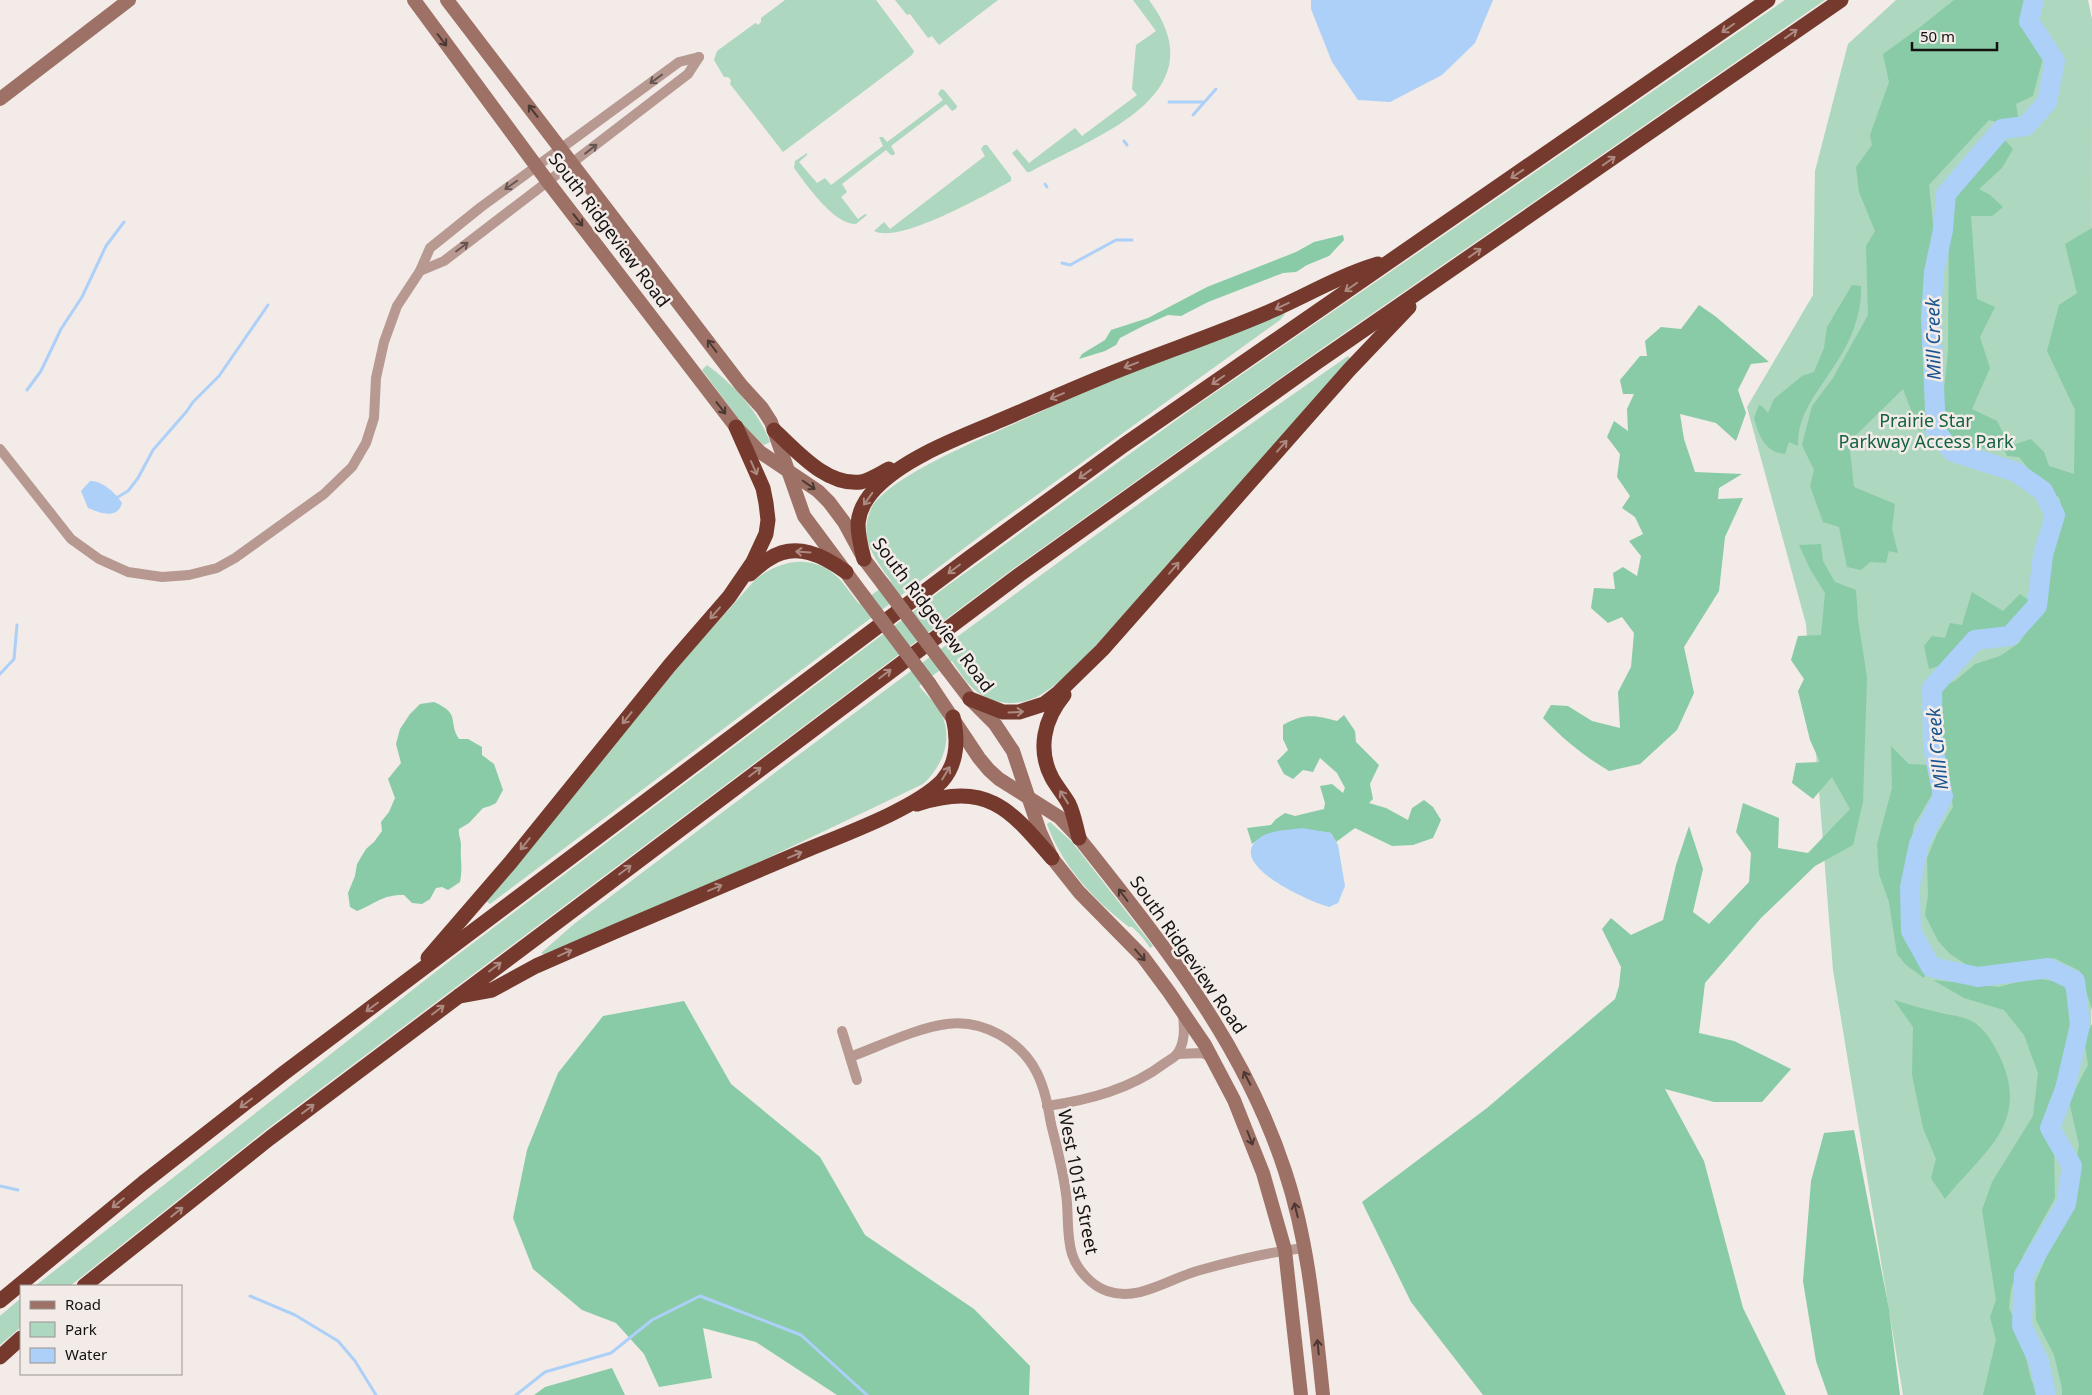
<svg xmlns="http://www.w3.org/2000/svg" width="2092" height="1395" viewBox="0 0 2092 1395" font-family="'Noto Sans',sans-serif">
  <rect width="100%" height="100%" fill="#f2ebe7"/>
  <g fill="#add7be">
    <polygon points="785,0 876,0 914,51 912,55 783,152 730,84 731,80 728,77 724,77 714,60 717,51 754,24 756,23 758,25 761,22 761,18"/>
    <polygon points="895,0 998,0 939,45 932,36 928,38 910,14 907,15"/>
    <path d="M1133 0H1149C1220 95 1096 136 1030 172H1027L1012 153 1017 149 1029 163 1075 128 1082 136 1137 95 1132 89 1136 45 1156 31Z"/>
    <polygon points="1785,0 1825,0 1321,349 1010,571 267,1129 70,1286 35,1286 452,959 947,586 1200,403"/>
    <polygon points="1896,0 2088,0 2092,19 2091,1395 1903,1395 1833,970 1806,624 1747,407 1813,295 1815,171 1848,44"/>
    <path d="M941 89 944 90 957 106 956 109 952 111 946 104 891 146 895 153 894 155H891L886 150 842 184 847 192 841 197 858 219 865 214 867 215 856 224C834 225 806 184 794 168L795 161 807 153V155L799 162 817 183 825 178 831 185 883 146 879 137H883L887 142 943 100 938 94Z"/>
    <path d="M984 145H987L1011 177V181C985 195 900 244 874 231L884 222 890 229 985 156 981 149Z"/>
    <path d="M1282 312 1285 314 1280 320 995 525 490 904 486 901 688 655 755 580C782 558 817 553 842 582 848 589 853 597 859 604L891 581C875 559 858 538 871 509 886 478 983 438 1016 423 1058 404 1099 384 1141 367 1187 347 1235 330 1282 312Z"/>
    <path d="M1348 356 1352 361 1087 655C1062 678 1038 709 1000 702 991 700 983 697 976 691 966 683 959 671 952 661L919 686C925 694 934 701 939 710 955 736 943 766 923 784L732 875 545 955 541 953 574 924C830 731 1085 538 1348 356Z"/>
    <path d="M707 365C734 385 758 411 770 442L764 445 744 426 702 370Z"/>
    <path d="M1050 822 1072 842 1153 946 1150 948C1146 941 1138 932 1132 927H1129C1094 900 1062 866 1047 824Z"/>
    <polygon points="21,1298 21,1327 0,1345 0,1316"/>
  </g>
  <g fill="#88cba6">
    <polygon points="1954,0 2026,0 2019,24 2043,58 2033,96 2016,104 2019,122 2005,124 1989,120 1929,185 1935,244 1925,304 1930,429 1919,431 1903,389 1849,442 1854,487 1895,504 1892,529 1898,553 1889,551 1886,563 1870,562 1861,570 1847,567 1839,527 1823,522 1810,486 1814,470 1802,445 1812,406 1833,378 1868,315 1866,246 1875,231 1859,192 1856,167 1872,145 1870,135 1889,82 1883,54 1919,28"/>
    <polygon points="2003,138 2013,149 2002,168 1979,189 1990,195 2003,207 1992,216 1971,216 1977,299 1995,307 1980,337 1990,368 1972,409 1997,421 2010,446 2031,439 2044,452 2049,466 2074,474 2075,410 2047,351 2059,305 2077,293 2065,244 2092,228 2092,1010 2080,971 2054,958 1978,972 1950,954 1938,941 1925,915 1928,896 1927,858 1937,834 1953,807 1948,771 1939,743 1935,714 1937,688 1955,681 1975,664 2000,656 2019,643 2048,599 2045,582 2045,555 2063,512 2059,497 2041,493 2040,483 2019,457 2007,456 2003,448 1958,449 1940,426 1948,352 1949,229 1952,194"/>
    <polygon points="1343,235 1344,240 1329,256 1307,265 1296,272 1283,273 1208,302 1181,316 1168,315 1145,325 1120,338 1116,345 1105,351 1079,359 1082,354 1105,340 1111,330 1148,318 1207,287 1296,252 1314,242"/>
    <path d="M1852 285 1861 286C1862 315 1850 343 1834 366 1818 392 1797 414 1798 446L1789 442 1785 454C1764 452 1759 435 1754 418L1759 405 1762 406 1768 413 1774 399 1802 376 1814 372 1824 348 1827 327Z"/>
    <path d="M1699 305 1715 316 1769 362 1751 364 1738 390 1746 413 1736 441 1716 423 1680 414 1684 439 1695 472 1742 474 1719 488 1718 499 1743 498 1725 537 1719 591 1684 647 1694 693 1677 730 1640 764 1609 771C1584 756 1563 739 1543 718L1551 705 1568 706 1592 721 1620 728 1618 692 1631 667 1634 633 1622 617 1608 623 1591 608 1594 588 1615 589 1613 573 1623 567 1637 576 1641 556 1629 541 1643 534 1635 517 1622 508 1630 496 1617 477 1620 454 1607 437 1614 421 1628 431 1627 409 1634 394H1623L1620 380 1640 356H1647L1645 341 1661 327 1681 329Z"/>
    <polygon points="1821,544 1823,561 1835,582 1856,590 1858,620 1867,677 1863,802 1853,845 1815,866 1761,918 1705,983 1699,1033 1734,1041 1791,1069 1762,1102 1714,1102 1665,1089 1704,1161 1743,1308 1786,1395 1483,1395 1411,1302 1362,1202 1487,1108 1615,999 1619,986 1621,967 1602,929 1611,918 1631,935 1663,920 1676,865 1689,826 1703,869 1693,912 1709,924 1749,882 1751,853 1736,832 1743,803 1779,818 1778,848 1808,853 1850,809 1832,777 1813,799 1792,783 1796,763 1820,762 1810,740 1798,691 1804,679 1791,660 1798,636 1821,635 1825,593 1810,569 1799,545"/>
    <polygon points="1972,592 2003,611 2020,594 2030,601 2009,628 1994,629 1983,636 1974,638 1948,663 1929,669 1924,646 1932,636 1945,638 1950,623 1962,625"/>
    <path d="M434 702C462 715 447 720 459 739H468L482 747V755L494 764 503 790 496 803 490 806 483 808 469 823 459 829C458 835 461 839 461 845 460 859 463 867 460 882L448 890 442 887 436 888 430 899 422 904 412 903 404 895C381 895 377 903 357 911L350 907 348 893 355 876 357 864 366 849 374 842 382 831 381 822 389 812 395 798 388 779 401 763 396 744 400 729 410 714 420 704Z"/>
    <path d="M1344 715 1355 731 1356 742 1379 765 1370 784 1373 799 1369 803 1386 808 1408 820 1412 808 1424 800 1433 807 1441 820 1433 838 1413 845 1392 846 1355 828 1336 842 1331 833C1304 829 1274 825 1252 844L1247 828 1271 825 1276 819 1285 813 1295 816 1324 809 1325 803 1320 786 1332 784 1343 793 1345 788 1337 773 1320 758 1313 772 1303 770 1293 779 1284 774 1277 761 1288 750 1283 739V725C1304 713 1314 715 1337 721Z"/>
    <polygon points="1891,746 1909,764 1928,765 1937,786 1914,825 1907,868 1903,910 1911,947 1927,969 1924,978 1906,965 1897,954 1889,902 1879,874 1877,844 1892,788"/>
    <polygon points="2032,978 2062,982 2068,993 2076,1029 2061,1093 2046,1129 2054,1148 2055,1198 2023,1256 2011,1289 2009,1308 2020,1333 2031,1379 2038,1395 1983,1395 1996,1340 1990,1317 1996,1300 1982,1210 1992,1182 2033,1116 2038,1073 2024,1035 2004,1010 1964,998 1933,980 1999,987"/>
    <path d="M1894 1000C1909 1005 1925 1009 1941 1013 1950 1015 1959 1016 1967 1019 1983 1025 1992 1041 1999 1055 2032 1124 1983 1151 1945 1199L1931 1178 1936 1159 1923 1128 1912 1075 1913 1027Z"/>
    <polygon points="684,1001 731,1084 820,1157 865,1235 974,1309 1030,1366 1029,1395 837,1395 756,1342 703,1328 712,1378 659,1387 644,1354 616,1323 582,1310 533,1269 513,1218 527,1150 558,1073 603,1016"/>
    <polygon points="2092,1024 2092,1395 2062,1395 2062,1388 2054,1355 2036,1320 2035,1283 2069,1204 2079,1145 2069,1101 2088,1065 2084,1038"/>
    <polygon points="1854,1130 1889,1309 1900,1395 1828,1395 1816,1361 1803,1281 1811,1181 1824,1133"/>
    <polygon points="612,1368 625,1395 534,1395 545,1387"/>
  </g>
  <g fill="#add0f9">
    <polygon points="1311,0 1493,0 1475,43 1442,75 1390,102 1358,100 1332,62 1311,9"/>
    <path d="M90 481C101 480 116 493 122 503 117 520 100 513 88 508L81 491Z"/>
    <path d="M1302 828 1331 833 1338 845 1345 886 1338 903 1329 907C1310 902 1221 863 1261 837 1271 830 1290 830 1302 828Z"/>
  </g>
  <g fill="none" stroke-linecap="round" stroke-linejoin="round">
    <g stroke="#add0f9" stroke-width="3">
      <polyline points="1169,102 1203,102"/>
      <polyline points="1193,115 1216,89"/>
      <polyline points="1124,141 1127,145"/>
      <polyline points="1045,184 1047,187"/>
      <polyline points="1062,263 1070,265 1116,240 1132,240"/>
      <polyline points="27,390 41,371 61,329 82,297 106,246 124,222"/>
      <polyline points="118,497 128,491 138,478 153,450 187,411 193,402 219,376 268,305"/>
      <polyline points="0,674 14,659 17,625"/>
      <polyline points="0,1186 18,1190"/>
      <polyline points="250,1296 295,1315 338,1341 355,1361 376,1395"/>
      <polyline points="516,1395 545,1372 611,1353 652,1320 700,1296 801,1335 867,1395"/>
    </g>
    <polyline stroke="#add0f9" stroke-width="20" points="2034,0 2029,21 2055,61 2047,102 2026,126 2002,129 1946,194 1943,230 1934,272 1931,318 1936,432 1953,452 2016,472 2043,491 2055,515 2043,555 2037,606 2010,636 1975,640 1932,688 1933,747 1943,796 1919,844 1910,887 1911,931 1931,967 1978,977 2048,968 2075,981 2080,1025 2065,1089 2050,1128 2072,1166 2066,1204 2024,1275 2022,1326 2039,1362 2046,1395"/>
    <g stroke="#b89992" stroke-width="10">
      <polyline points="420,271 444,261 688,74 699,57"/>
      <polyline points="0,449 71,539 99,559 128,572 162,577 189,575 217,568 235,558 324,494 352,467 366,443 374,418 376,378 384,342 397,306 420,271 430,248 481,207 679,62 699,57"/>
      <polyline points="842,1031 857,1080"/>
      <polyline points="1177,1054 1202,1053 1211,1057"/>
      <path d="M850 1057C880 1046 916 1028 947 1024 983 1019 1021 1041 1037 1073 1045 1089 1048 1107 1051 1124 1057 1147 1063 1170 1066 1194 1069 1213 1066 1235 1072 1254 1077 1270 1092 1286 1107 1291 1138 1302 1169 1279 1197 1271 1232 1261 1268 1252 1304 1248"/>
      <path d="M1047 1106C1089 1100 1131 1089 1165 1063 1169 1060 1174 1058 1177 1054 1186 1042 1184 1026 1183 1013"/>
    </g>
    <g stroke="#9d7166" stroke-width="14">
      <polyline points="414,0 548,182 736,427 760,452 818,491 829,502 844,522 864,559 883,584"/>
      <polyline points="447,0 741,385 762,408 771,422 804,516 865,598"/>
      <polyline points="0,99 129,0"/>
      <polyline points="947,669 970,699 995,724 1013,751 1040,832 1052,858 1079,892 1143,957 1169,992 1205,1045 1234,1100 1263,1173 1285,1250 1301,1395"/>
      <path d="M929 683 979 758 989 770 999 779 1059 817 1079 838C1162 943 1243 1042 1285 1171 1309 1243 1315 1320 1323 1395"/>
    </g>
    <g stroke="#753a2d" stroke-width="15">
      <path d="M774 430C797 451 826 486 861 482 871 480 881 473 889 469"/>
      <path d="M864 559C856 529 853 513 875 489 905 457 961 437 1001 420 1034 406 1068 391 1102 377 1155 355 1210 337 1264 314 1302 298 1338 276 1378 264"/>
      <path d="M750 574C756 569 762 563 769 559 796 541 824 556 846 572"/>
      <path d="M1064 695C1044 719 1037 750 1052 778 1057 787 1064 795 1069 804 1074 814 1076 827 1079 838"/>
      <polyline points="970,699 1003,712 1019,712 1044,704 1057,694 1102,650 1349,370 1409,307"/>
      <path d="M917 804C988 782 1009 808 1052 858"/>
      <polyline points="428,958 510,863 670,665 729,597 753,562 766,534 768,520 766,503 763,488 736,427"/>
      <path d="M459 996 492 990 536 966C625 927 714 889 804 851 842 835 915 809 942 781 958 763 958 738 953 717"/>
      <polyline points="84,1286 270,1138 1019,575 1316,363 1841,0"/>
      <polyline points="0,1301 143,1183 284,1073 969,558 1124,445 1768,0"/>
      <polyline points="0,1357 21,1338"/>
    </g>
    <g stroke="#9d7166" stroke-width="14">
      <polyline points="883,584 947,669"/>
      <polyline points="865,598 929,683"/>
    </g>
  </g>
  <defs><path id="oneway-shaft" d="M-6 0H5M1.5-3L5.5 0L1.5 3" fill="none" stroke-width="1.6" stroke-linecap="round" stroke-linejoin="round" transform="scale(1.25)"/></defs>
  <g stroke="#ad8a81">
    <use href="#oneway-shaft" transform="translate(1728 28) rotate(145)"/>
    <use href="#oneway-shaft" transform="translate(1791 34) rotate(-35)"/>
    <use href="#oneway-shaft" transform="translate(1609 161) rotate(-35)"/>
    <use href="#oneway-shaft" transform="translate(1517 174) rotate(146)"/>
    <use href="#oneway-shaft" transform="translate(1475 253) rotate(-35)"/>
    <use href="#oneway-shaft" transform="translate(1351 287) rotate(145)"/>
    <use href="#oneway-shaft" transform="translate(1282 306) rotate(155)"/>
    <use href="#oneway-shaft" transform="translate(1131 365) rotate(159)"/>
    <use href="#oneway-shaft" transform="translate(1218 380) rotate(145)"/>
    <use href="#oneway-shaft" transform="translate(1057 396) rotate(157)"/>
    <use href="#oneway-shaft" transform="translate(1282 446) rotate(-49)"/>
    <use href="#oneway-shaft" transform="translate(754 468) rotate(66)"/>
    <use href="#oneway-shaft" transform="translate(1085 474) rotate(144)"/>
    <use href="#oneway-shaft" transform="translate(868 499) rotate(125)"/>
    <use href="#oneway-shaft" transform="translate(803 552) rotate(-176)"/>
    <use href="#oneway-shaft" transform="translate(1174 568) rotate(-49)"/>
    <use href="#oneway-shaft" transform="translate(954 569) rotate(143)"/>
    <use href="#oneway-shaft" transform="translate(715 613) rotate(131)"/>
    <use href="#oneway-shaft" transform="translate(885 674) rotate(-37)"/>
    <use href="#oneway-shaft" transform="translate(1016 712) rotate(-3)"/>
    <use href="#oneway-shaft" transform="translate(627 718) rotate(129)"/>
    <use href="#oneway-shaft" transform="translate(755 772) rotate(-37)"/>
    <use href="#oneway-shaft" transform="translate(946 773) rotate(-59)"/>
    <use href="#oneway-shaft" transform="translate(1064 797) rotate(-122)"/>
    <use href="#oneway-shaft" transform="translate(525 844) rotate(129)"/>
    <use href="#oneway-shaft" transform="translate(795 855) rotate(-23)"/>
    <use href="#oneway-shaft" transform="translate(625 870) rotate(-37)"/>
    <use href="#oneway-shaft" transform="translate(715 888) rotate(-23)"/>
    <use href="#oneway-shaft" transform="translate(565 953) rotate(-24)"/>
    <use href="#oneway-shaft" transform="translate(495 967) rotate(-37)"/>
    <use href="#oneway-shaft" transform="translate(372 1007) rotate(143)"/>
    <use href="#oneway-shaft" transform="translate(438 1010) rotate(-37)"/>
    <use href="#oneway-shaft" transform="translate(246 1103) rotate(143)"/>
    <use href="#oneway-shaft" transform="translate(308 1109) rotate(-37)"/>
    <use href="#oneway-shaft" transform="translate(118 1203) rotate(141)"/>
    <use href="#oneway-shaft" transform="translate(177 1212) rotate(-39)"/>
  </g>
  <g stroke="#4b3833">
    <use href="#oneway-shaft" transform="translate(442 40) rotate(53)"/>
    <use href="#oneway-shaft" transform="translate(533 111) rotate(-128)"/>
    <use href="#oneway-shaft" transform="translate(578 220) rotate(52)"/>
    <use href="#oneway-shaft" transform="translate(712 346) rotate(-127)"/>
    <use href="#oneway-shaft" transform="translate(721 408) rotate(52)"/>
    <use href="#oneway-shaft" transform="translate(809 485) rotate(35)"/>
    <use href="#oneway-shaft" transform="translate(1123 895) rotate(-127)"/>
    <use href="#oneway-shaft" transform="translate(1140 955) rotate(49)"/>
    <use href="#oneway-shaft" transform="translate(1247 1078) rotate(-117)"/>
    <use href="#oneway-shaft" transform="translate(1250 1138) rotate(69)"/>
    <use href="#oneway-shaft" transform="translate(1296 1210) rotate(-104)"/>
    <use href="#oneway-shaft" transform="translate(1318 1347) rotate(-96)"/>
  </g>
  <g stroke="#665652">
    <use href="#oneway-shaft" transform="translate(656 79) rotate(144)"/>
    <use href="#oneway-shaft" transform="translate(591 149) rotate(-38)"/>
    <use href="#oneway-shaft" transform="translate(511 185) rotate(145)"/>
    <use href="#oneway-shaft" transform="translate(462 247) rotate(-37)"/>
  </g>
  <g text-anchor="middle" stroke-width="5" stroke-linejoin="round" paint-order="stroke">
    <g font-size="18" fill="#141211" stroke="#f2ebe7">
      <text transform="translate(609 230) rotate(53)" y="6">South Ridgeview Road</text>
      <text transform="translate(933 615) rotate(53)" y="6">South Ridgeview Road</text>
      <text transform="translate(1188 955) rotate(55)" y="6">South Ridgeview Road</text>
      <text transform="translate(1078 1182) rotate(79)" y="6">West 101st Street</text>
    </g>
    <g font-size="18" fill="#136240" stroke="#f2ebe7">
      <text x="1926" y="427">Prairie Star<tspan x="1926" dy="21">Parkway Access Park</tspan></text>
    </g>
    <g font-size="19" font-style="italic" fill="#185592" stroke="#f2ebe7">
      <text transform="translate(1933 339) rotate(-91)" y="7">Mill Creek</text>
      <text transform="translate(1937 749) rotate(-96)" y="7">Mill Creek</text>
    </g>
  </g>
  <rect x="20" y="1285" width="162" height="90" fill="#f2ebe7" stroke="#999491"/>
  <rect x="30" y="1301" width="25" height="8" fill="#9d7166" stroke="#999491"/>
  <text x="65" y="1310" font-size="15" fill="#141211">Road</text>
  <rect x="30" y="1322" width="25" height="15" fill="#add7be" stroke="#999491"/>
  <text x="65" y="1335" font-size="15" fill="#141211">Park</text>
  <rect x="30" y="1348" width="25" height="15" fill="#add0f9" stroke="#999491"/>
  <text x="65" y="1360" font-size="15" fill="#141211">Water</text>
  <path d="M1912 42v8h85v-8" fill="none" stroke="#141211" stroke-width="2.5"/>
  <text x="1920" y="42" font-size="15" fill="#141211" stroke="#f2ebe7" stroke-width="4" paint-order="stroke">50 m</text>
</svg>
